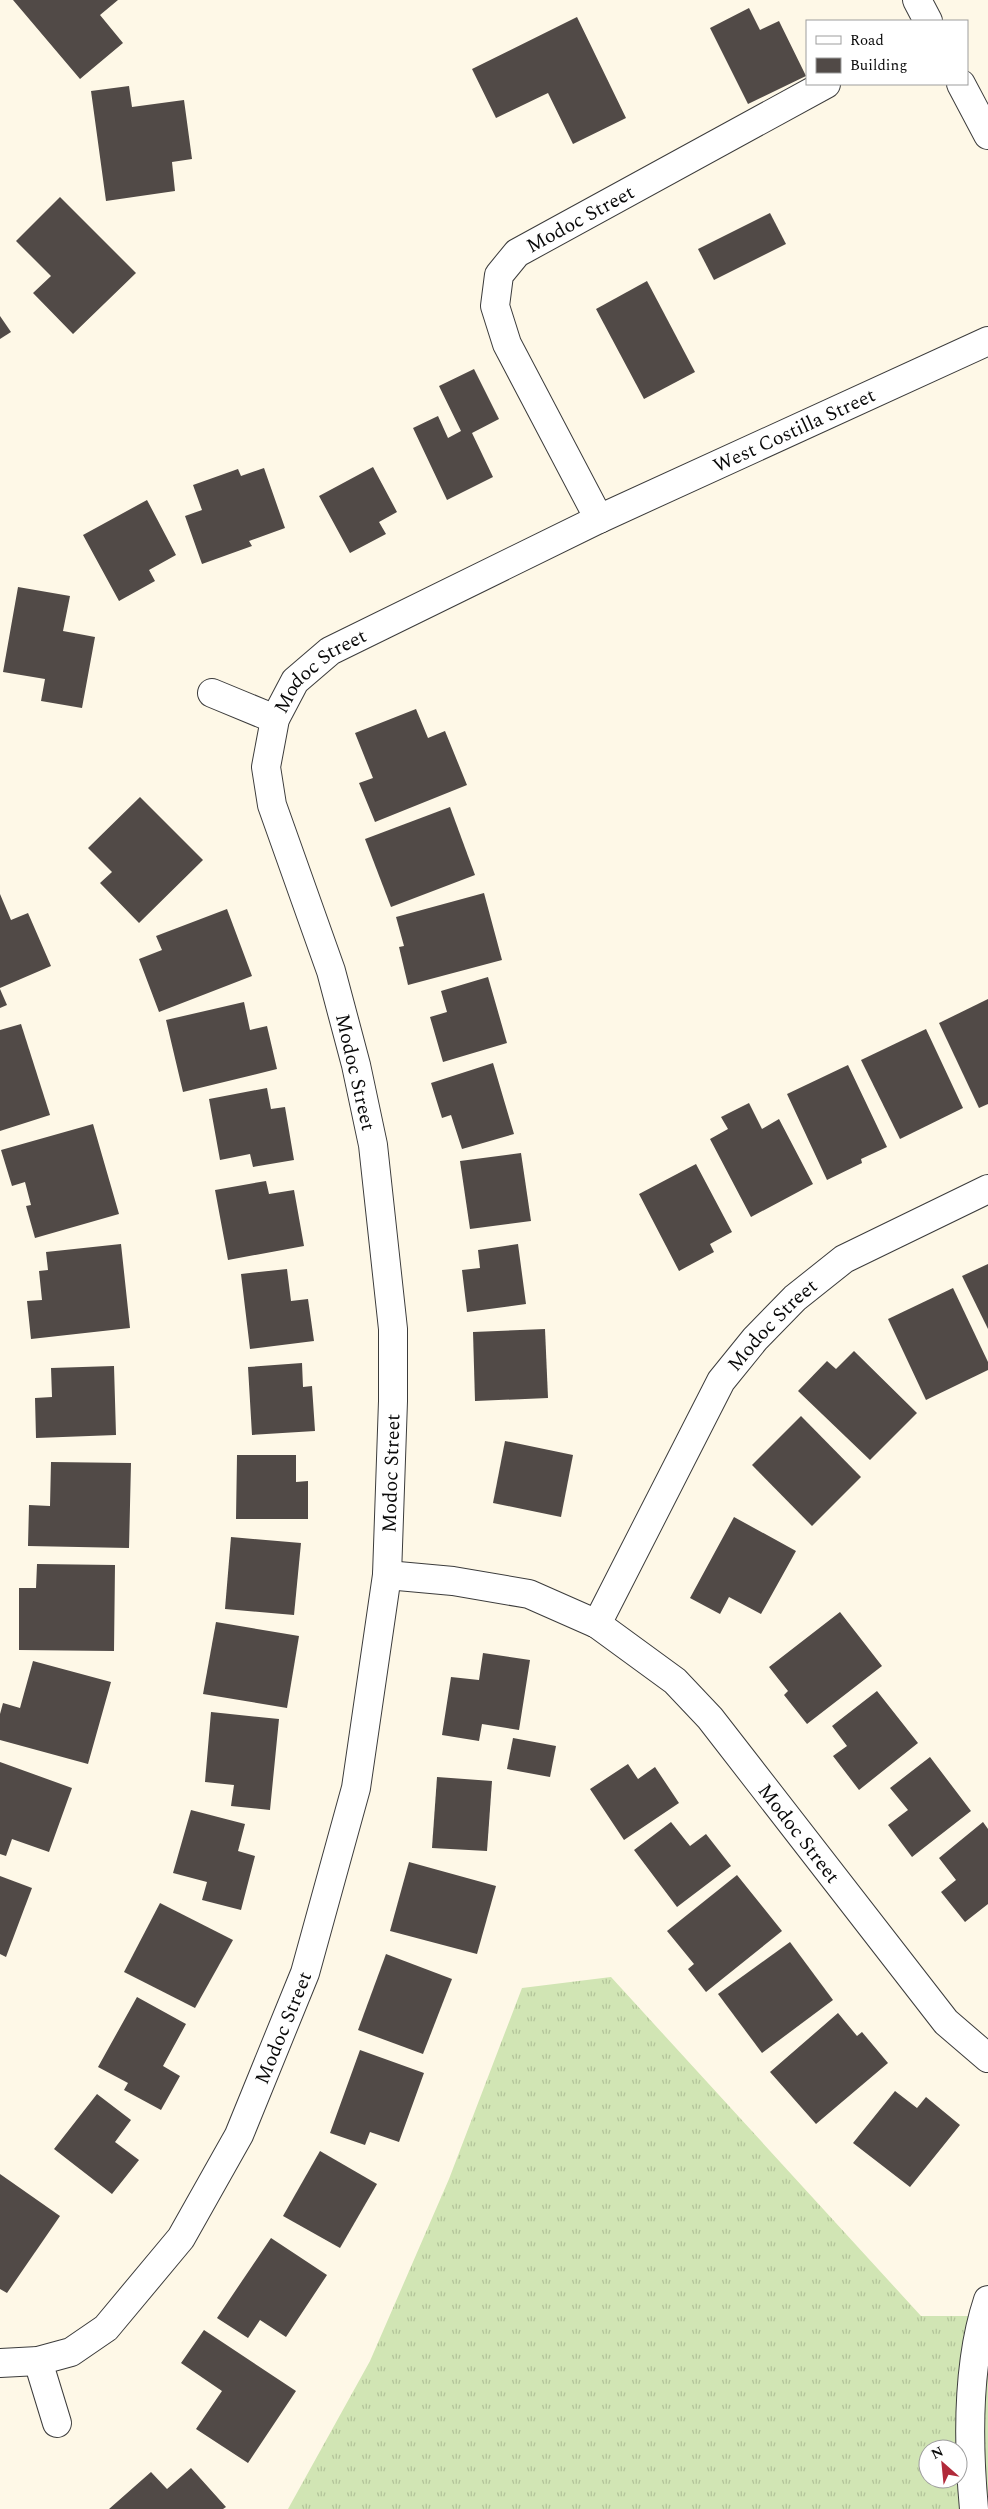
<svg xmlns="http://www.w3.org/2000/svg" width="988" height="2509" viewBox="0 0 988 2509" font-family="Spectral,serif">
  <defs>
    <pattern id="grass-tufts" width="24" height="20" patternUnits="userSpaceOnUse" patternTransform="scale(1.25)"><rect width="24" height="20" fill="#d1e5b4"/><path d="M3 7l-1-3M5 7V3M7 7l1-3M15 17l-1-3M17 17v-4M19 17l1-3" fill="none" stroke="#b2c399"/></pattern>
  </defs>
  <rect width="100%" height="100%" fill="#fef8e7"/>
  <path fill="url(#grass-tufts)" fill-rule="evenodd" d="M611 1977 921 2316H983L988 2300V2509H288L370 2361 449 2179 522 1988ZM928 2449H958V2479H928Z"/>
  <g fill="#514a47">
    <polygon points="13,0 118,0 100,15 123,43 80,79"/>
    <polygon points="749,8 760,30 779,21 806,76 748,104 710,28"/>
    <polygon points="577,17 626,118 573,144 548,93 496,118 472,69"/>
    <polygon points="129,86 132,107 184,100 192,159 172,162 175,191 106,201 91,91"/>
    <polygon points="60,197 136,273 73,334 33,293 51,276 16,241"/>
    <polygon points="770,213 786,244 714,280 698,249"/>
    <polygon points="647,281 695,372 644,399 596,309"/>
    <polygon points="0,316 11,332 0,339"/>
    <polygon points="474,369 499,419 472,433 493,477 447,500 413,428 438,416 448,438 461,431 439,386"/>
    <polygon points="373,467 397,512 379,522 386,534 350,553 319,496"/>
    <polygon points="264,468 285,528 249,541 252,546 202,564 185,516 202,510 193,485 238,469 241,476"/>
    <polygon points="147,500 176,555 149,570 155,581 119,601 83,535"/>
    <polygon points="18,587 70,596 63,631 95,637 82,708 41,701 45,679 3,672"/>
    <polygon points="416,709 428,738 445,731 467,785 375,822 359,783 373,778 355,733"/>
    <polygon points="140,797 203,860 139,923 100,883 112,872 88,848"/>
    <polygon points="450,807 475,875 391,907 365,839"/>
    <polygon points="484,893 502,960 408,985 399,947 404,946 396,917"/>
    <polygon points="0,894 11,920 28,913 51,966 0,988"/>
    <polygon points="227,909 252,976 159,1012 139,959 162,950 156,936"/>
    <polygon points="488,977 507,1043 443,1062 430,1017 447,1012 441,991"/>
    <polygon points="0,989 7,1005 0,1008"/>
    <polygon points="988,999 988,1104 979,1108 939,1023"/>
    <polygon points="244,1002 250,1030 267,1026 277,1069 183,1092 166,1020"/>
    <polygon points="21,1024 50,1115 0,1131 0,1030"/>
    <polygon points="926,1029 963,1108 900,1139 861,1060"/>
    <polygon points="493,1063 514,1134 462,1149 451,1115 442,1118 431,1083"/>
    <polygon points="848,1065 887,1147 861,1159 862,1163 827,1180 787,1094"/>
    <polygon points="267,1088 271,1109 285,1107 294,1160 253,1167 250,1154 220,1160 209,1099"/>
    <polygon points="749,1103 762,1129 779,1119 813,1184 751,1217 710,1139 728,1129 721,1117"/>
    <polygon points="93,1124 119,1214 35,1238 26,1206 31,1205 25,1182 12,1186 1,1150"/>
    <polygon points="521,1153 531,1221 470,1229 460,1161"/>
    <polygon points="696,1164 732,1232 710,1244 714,1252 679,1271 639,1194"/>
    <polygon points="266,1181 269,1194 294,1190 304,1246 228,1260 215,1190"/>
    <polygon points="121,1244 130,1328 31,1339 27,1301 42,1300 39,1271 48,1270 46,1252"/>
    <polygon points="518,1244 526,1304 467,1312 462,1270 480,1268 478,1250"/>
    <polygon points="988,1264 988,1329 962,1276"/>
    <polygon points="287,1269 291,1301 308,1299 314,1341 250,1349 241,1274"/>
    <polygon points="953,1288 988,1362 988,1370 926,1400 888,1319"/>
    <polygon points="545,1329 548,1398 475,1401 473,1332"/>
    <polygon points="854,1351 917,1413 870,1460 798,1391 827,1361 836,1369"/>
    <polygon points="302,1363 303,1387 312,1386 315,1431 252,1435 248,1367"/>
    <polygon points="114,1366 116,1435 36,1438 35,1398 52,1397 51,1368"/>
    <polygon points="801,1416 861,1477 812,1526 752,1465"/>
    <polygon points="505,1441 573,1455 561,1517 493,1503"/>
    <polygon points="237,1455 296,1455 296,1482 308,1481 308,1519 236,1519"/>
    <polygon points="51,1462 131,1463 129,1548 28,1546 29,1505 50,1506"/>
    <polygon points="734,1517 796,1551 761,1614 729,1597 720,1614 690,1598"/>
    <polygon points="231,1537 301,1543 294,1615 225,1609"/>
    <polygon points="37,1564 115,1565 114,1651 19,1650 19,1588 36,1588"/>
    <polygon points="840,1612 882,1666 807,1724 784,1695 788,1691 769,1667"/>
    <polygon points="216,1622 299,1636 287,1708 203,1694"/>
    <polygon points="483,1653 530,1660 519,1730 482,1724 479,1741 442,1735 451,1677 479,1680"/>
    <polygon points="33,1661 111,1682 88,1764 0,1740 0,1714 3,1703 20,1708"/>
    <polygon points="877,1691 918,1743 859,1790 833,1756 847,1746 832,1726"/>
    <polygon points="211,1712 279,1719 270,1810 231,1806 234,1785 205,1782"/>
    <polygon points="513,1738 556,1746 550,1777 507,1769"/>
    <polygon points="930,1757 971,1811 912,1857 888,1825 908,1810 890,1788"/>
    <polygon points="0,1762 72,1788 49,1852 12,1839 6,1856 0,1854"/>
    <polygon points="628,1764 638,1779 655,1767 679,1803 624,1840 590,1789"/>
    <polygon points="437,1777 492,1781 487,1851 432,1848"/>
    <polygon points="191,1810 245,1824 238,1851 255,1856 241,1910 202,1900 207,1882 173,1873"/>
    <polygon points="671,1822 690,1846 706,1834 731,1866 677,1907 634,1850"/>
    <polygon points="983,1822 988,1829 988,1904 965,1922 941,1892 956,1880 939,1858"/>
    <polygon points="409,1862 496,1886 477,1954 390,1931"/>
    <polygon points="737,1875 782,1931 706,1992 688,1969 694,1964 667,1931"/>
    <polygon points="0,1876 32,1888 6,1957 0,1954"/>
    <polygon points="160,1903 233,1940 195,2008 124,1972"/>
    <polygon points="790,1942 833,2000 762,2053 718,1994"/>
    <polygon points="386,1954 452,1979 423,2054 358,2030"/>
    <polygon points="137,1997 186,2024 163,2066 180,2076 161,2110 124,2090 128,2083 98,2067"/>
    <polygon points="838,2013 857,2036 862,2032 888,2063 816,2124 770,2072"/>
    <polygon points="360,2050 424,2073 399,2142 370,2132 365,2145 330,2133"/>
    <polygon points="895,2091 917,2108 926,2097 960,2125 910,2187 853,2143"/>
    <polygon points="97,2094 131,2120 115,2142 139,2160 112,2194 54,2149"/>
    <polygon points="320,2151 377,2184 340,2248 283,2216"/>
    <polygon points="0,2174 60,2216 7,2293 0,2289"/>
    <polygon points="271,2238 327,2275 286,2337 260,2320 248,2338 217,2318"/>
    <polygon points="204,2330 296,2391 248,2463 196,2429 222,2391 181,2363"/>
    <polygon points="191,2468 226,2507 223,2509 109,2509 151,2472 167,2489"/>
  </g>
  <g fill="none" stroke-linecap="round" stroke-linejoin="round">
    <g stroke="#3c3c3c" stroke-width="30">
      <g id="minor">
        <polyline points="917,0 928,21"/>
        <polyline points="961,84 988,135"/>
        <path id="s1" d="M599 519 507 344 495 306 499 275 517 253 826 84"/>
        <polyline points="212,693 275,719"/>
        <path id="s2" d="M387 1575 453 1581 529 1594 597 1624 675 1681 710 1718 946 2022 988 2058"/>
        <path id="s3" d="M597 1624 721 1381 755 1339 795 1298 844 1259 988 1189"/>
        <polyline points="38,2361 57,2423"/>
        <path id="s4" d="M0 2363 38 2361 71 2352 106 2328 181 2238 239 2135 305 1973 356 1788 387 1575 393 1401V1329L373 1145 356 1065 331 971 272 805 266 767 275 719 295 681 330 651 599 519 988 341"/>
      </g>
    </g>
    <g stroke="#3c3c3c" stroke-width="30">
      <path id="tertiary" d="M974 2509C968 2444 967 2363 988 2300"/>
    </g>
    <use href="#minor" stroke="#fff" stroke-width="28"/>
    <use href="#tertiary" stroke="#fff" stroke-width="28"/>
  </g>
  <g text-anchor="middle" stroke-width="5" stroke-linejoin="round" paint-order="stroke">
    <g font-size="20" fill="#090909" stroke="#fff">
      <text dy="7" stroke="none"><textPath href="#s1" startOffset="369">Modoc Street</textPath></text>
      <text dy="7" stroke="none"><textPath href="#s4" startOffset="2409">West Costilla Street</textPath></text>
      <text dy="7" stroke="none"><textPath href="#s4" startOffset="1874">Modoc Street</textPath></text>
      <text transform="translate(356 1072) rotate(77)" y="7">Modoc Street</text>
      <text dy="7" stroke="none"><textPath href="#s3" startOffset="349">Modoc Street</textPath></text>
      <text dy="7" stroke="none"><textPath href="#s4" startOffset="1034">Modoc Street</textPath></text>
      <text dy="7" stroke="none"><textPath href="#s2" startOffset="511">Modoc Street</textPath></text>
      <text dy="7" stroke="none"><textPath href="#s4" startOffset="466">Modoc Street</textPath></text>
    </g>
  </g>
  <rect x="806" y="20" width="162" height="65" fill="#ffffff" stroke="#9d9d9d"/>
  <rect x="816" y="36" width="25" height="8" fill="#ffffff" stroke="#9d9d9d"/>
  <text x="850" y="45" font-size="15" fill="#090909">Road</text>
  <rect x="816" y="58" width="25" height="15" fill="#514a47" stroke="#9d9d9d"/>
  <text x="850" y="70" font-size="15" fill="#090909">Building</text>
  <g transform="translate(943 2464) rotate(333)"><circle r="24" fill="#ffffff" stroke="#9d9d9d"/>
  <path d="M0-4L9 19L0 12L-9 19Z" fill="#b12a3a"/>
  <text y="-8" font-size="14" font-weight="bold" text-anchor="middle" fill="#090909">N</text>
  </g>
</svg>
